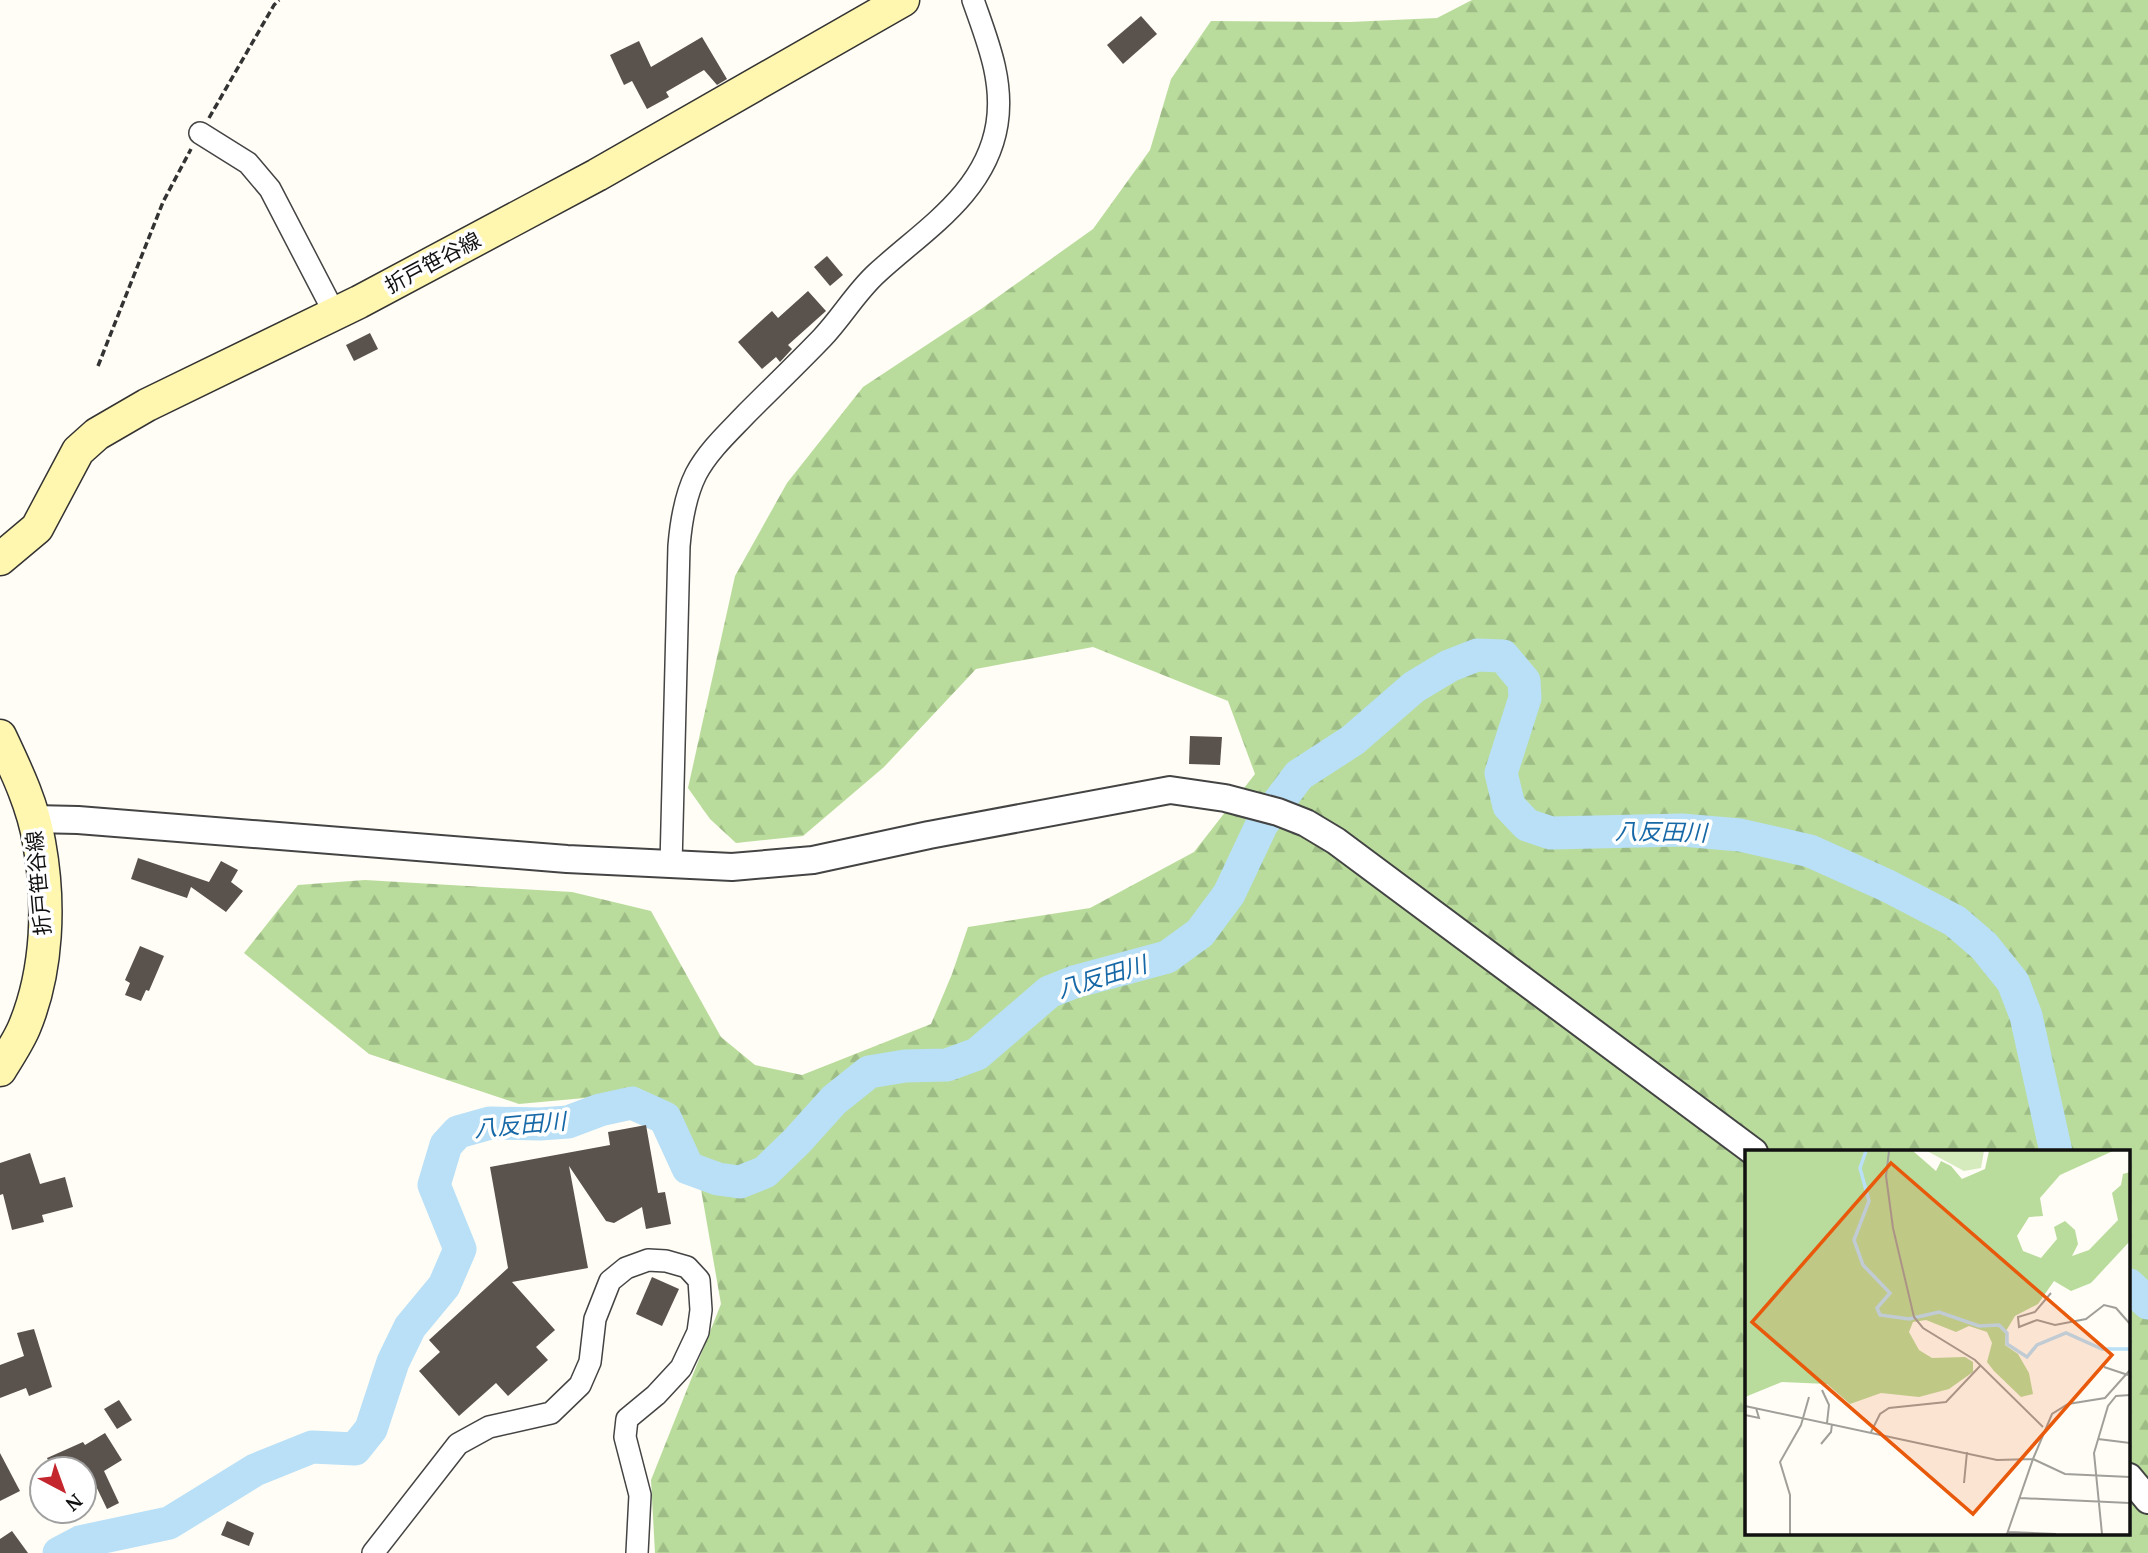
<svg xmlns="http://www.w3.org/2000/svg" width="2148" height="1553" viewBox="0 0 2148 1553" font-family="'PT Serif','Noto Sans JP',serif">
  <defs>
    <pattern id="forest-firs" width="22" height="20" patternUnits="userSpaceOnUse" patternTransform="scale(1.75)"><rect width="22" height="20" fill="#b9dc9c"/><path d="M5 1l3.5 6h-7zM16 11l3.5 6h-7z" fill="#9ebc85"/></pattern>
  </defs>
  <rect width="100%" height="100%" fill="#fffdf5"/>
  <path fill="url(#forest-firs)" fill-rule="evenodd" d="M1472 0H2148V1553H655L651 1480 721 1304 698 1172 639 1093 519 1104 369 1054 244 953 298 885 365 880 572 892 651 911 721 1037 755 1065 802 1075 931 1024 952 974 968 927 1090 908 1194 852 1255 774 1228 701 1093 647 976 669 884 767 803 836 736 843 710 819 688 788 735 576 787 483 863 387 981 309 1093 229 1150 150 1171 79 1211 21 1350 22 1437 18ZM1747 1152H2129V1534H1747Z"/>
  <g fill="none" stroke-linecap="round" stroke-linejoin="round">
    <g stroke="#b9e0f7" stroke-width="33">
      <polyline points="2129,1285 2148,1303"/>
      <polyline points="59,1553 80,1542 169,1523 255,1470 312,1447 355,1449 371,1429 393,1362 410,1327 444,1286 460,1249 434,1185 446,1145 458,1132 490,1123 540,1124 568,1122 600,1110 632,1103 665,1118 688,1168 718,1179 740,1182 765,1172 797,1141 834,1100 869,1072 905,1066 947,1065 977,1054 1049,992 1074,982 1167,957 1200,933 1229,894 1262,824 1299,775 1353,740 1414,687 1449,666 1477,655 1503,656 1524,681 1525,698 1501,773 1509,806 1527,825 1551,833 1682,830 1740,835 1810,851 1888,886 1955,921 1984,946 2013,982 2026,1016 2056,1152"/>
    </g>
  </g>
  <g fill="#5a524d">
    <polygon points="1141,16 1157,34 1123,64 1107,45"/>
    <polygon points="702,37 727,79 717,85 704,70 666,92 669,97 647,109 632,81 624,85 610,55 639,41 651,67"/>
    <polygon points="827,256 843,275 830,286 814,267"/>
    <polygon points="808,291 826,311 788,345 792,349 780,362 776,357 762,369 738,342 772,311 778,318"/>
    <polygon points="370,333 378,349 354,361 346,345"/>
    <polygon points="1190,736 1222,737 1220,765 1189,764"/>
    <polygon points="138,858 209,882 221,861 238,870 231,882 243,891 226,912 191,887 187,898 131,879"/>
    <polygon points="140,946 164,956 149,991 146,990 141,1001 125,995 130,983 125,980"/>
    <polygon points="646,1125 658,1193 665,1192 671,1224 646,1229 642,1207 614,1223 606,1221 569,1166 588,1268 512,1282 555,1330 536,1347 548,1360 508,1396 496,1383 459,1416 419,1371 440,1352 429,1340 508,1268 490,1167 610,1145 608,1132"/>
    <polygon points="30,1153 40,1184 65,1177 73,1207 42,1215 44,1222 12,1230 3,1194 0,1195 0,1163"/>
    <polygon points="652,1277 679,1289 662,1326 636,1314"/>
    <polygon points="34,1329 52,1387 29,1396 26,1388 0,1398 0,1365 24,1356 17,1333"/>
    <polygon points="119,1400 132,1420 117,1429 104,1409"/>
    <polygon points="105,1433 122,1460 104,1471 119,1503 107,1509 94,1482 84,1487 84,1469 52,1469 47,1458 83,1442 85,1445"/>
    <polygon points="0,1453 20,1491 0,1501"/>
    <polygon points="227,1521 254,1533 249,1546 221,1535"/>
    <polygon points="12,1531 28,1553 0,1553 0,1539"/>
  </g>
  <g fill="none" stroke-linecap="round" stroke-linejoin="round">
    <g stroke="#444" stroke-width="24">
      <g id="minor">
        <polyline points="200,133 248,163 270,189 335,314"/>
        <path d="M671 865 679 546C681 522 685 496 696 474 708 451 729 432 747 413 772 388 798 363 822 338 842 317 856 292 877 273 925 229 986 193 997 124 1004 80 987 40 973 0"/>
        <polyline points="373,1553 458,1444 489,1427 551,1413 580,1385 590,1362 595,1319 610,1281 626,1268 648,1260 666,1261 687,1267 699,1280 701,1310 698,1332 681,1368 656,1395 627,1419 625,1437 640,1495 637,1553"/>
      </g>
    </g>
    <g stroke="#444" stroke-width="30">
      <g id="tertiary">
        <polyline points="33,819 78,820 567,859 732,867 813,860 929,835 1170,790 1225,798 1278,812 1306,823 1336,841 1754,1152"/>
        <polyline points="2129,1477 2148,1500"/>
      </g>
    </g>
    <g stroke="#333" stroke-width="35">
      <g id="secondary">
        <polyline points="0,559 37,528 78,451 97,434 147,405 359,302 597,175 903,0"/>
        <path d="M0 736C16 770 33 805 39 842 50 902 48 971 24 1028 18 1042 8 1057 0 1070"/>
      </g>
    </g>
    <g stroke="#333" stroke-width="3.5" stroke-dasharray="7 3.5" stroke-linecap="butt">
      <polyline points="209,118 274,5 279,0"/>
      <polyline points="98,366 163,202 191,149"/>
    </g>
    <use href="#minor" stroke="#fff" stroke-width="21"/>
    <use href="#tertiary" stroke="#fff" stroke-width="26"/>
    <use href="#secondary" stroke="#fff6b0" stroke-width="32"/>
  </g>
  <g text-anchor="middle" stroke-width="7" stroke-linejoin="round" paint-order="stroke">
    <g font-size="21" fill="#111" stroke="#fff">
      <text transform="translate(433 263) rotate(-28)" y="7">折戸笹谷線</text>
      <text transform="translate(39 883) rotate(-95)" y="7">折戸笹谷線</text>
    </g>
    <g font-size="23" font-style="italic" fill="#1768a6" stroke="#fff">
      <text transform="translate(1661 832) rotate(1)" y="8">八反田川</text>
      <text transform="translate(1102 977) rotate(-17)" y="8">八反田川</text>
      <text transform="translate(520 1125) rotate(-5)" y="8">八反田川</text>
    </g>
  </g>
  <g transform="translate(1745 1150)">
    <rect width="385" height="385" fill="#fffdf5"/>
    <path d="M0 1H168L191 21 196 11 206 16 217 29 240 19 244 1H368L315 25 295 48 298 66 284 67 272 86 278 101 296 108 312 89 309 77 320 71 330 80 333 94 327 106 344 100 373 70 367 43 376 35 378 24 385 22V91L346 133 326 141 309 131 293 154 270 166 261 181 260 195 273 204 284 223 288 244 276 247 249 221 242 212 247 193 242 182 224 176 211 182 181 170 168 172 164 182 174 200 187 208 220 207 228 212V222L204 239 174 247 136 243 105 254 82 234 37 232 0 247Z" fill="#b9dc9c"/>
    <path d="M182 1H239L236 18 219 21Z" fill="#d5ebbd"/>
    <path fill="none" stroke="#b9e0f7" stroke-width="3.5" d="M121 1 115 18 124 51 109 90 118 115 145 143 132 158 135 165 164 169 194 162 234 176 254 175 262 183V194L282 207 292 195 321 183 357 199H385"/>
    <path fill="none" stroke="#a09f9a" stroke-width="2" d="M144 1 141 26 148 78 169 167 178 178 230 210 298 277M306 143 290 162 273 167 274 177 292 170 310 175 341 169 359 155 371 158 385 174M359 217 383 225M77 240 84 255 82 273M0 256 252 310 288 309 307 264 323 254 360 248 385 220M0 265 14 268 11 258M126 282 135 264 144 258 201 252 236 215M353 289 385 293M76 294 86 282 87 274M219 333 222 302M275 348 385 353M263 382 311 384M45 384V345L35 312 56 275 64 247M262 384 288 309 320 324 385 327M357 384 349 303 363 256 371 246 385 245"/>
    <path fill="#e8590c" fill-opacity="0.15" stroke="#e8590c" stroke-width="3.5" d="M146 13 367 205 228 364 7 172Z"/>
    <rect width="385" height="385" fill="none" stroke="#111" stroke-width="3.5"/>
  </g>
  <g transform="translate(63 1490) rotate(139)"><circle r="33" fill="#ffffff" stroke="#a0a0a0" stroke-width="2"/>
  <path d="M0-5L12 26L0 18L-12 26Z" fill="#c4262e"/>
  <text y="-10" font-size="19" font-weight="bold" text-anchor="middle" fill="#111111">N</text>
  </g>
</svg>
